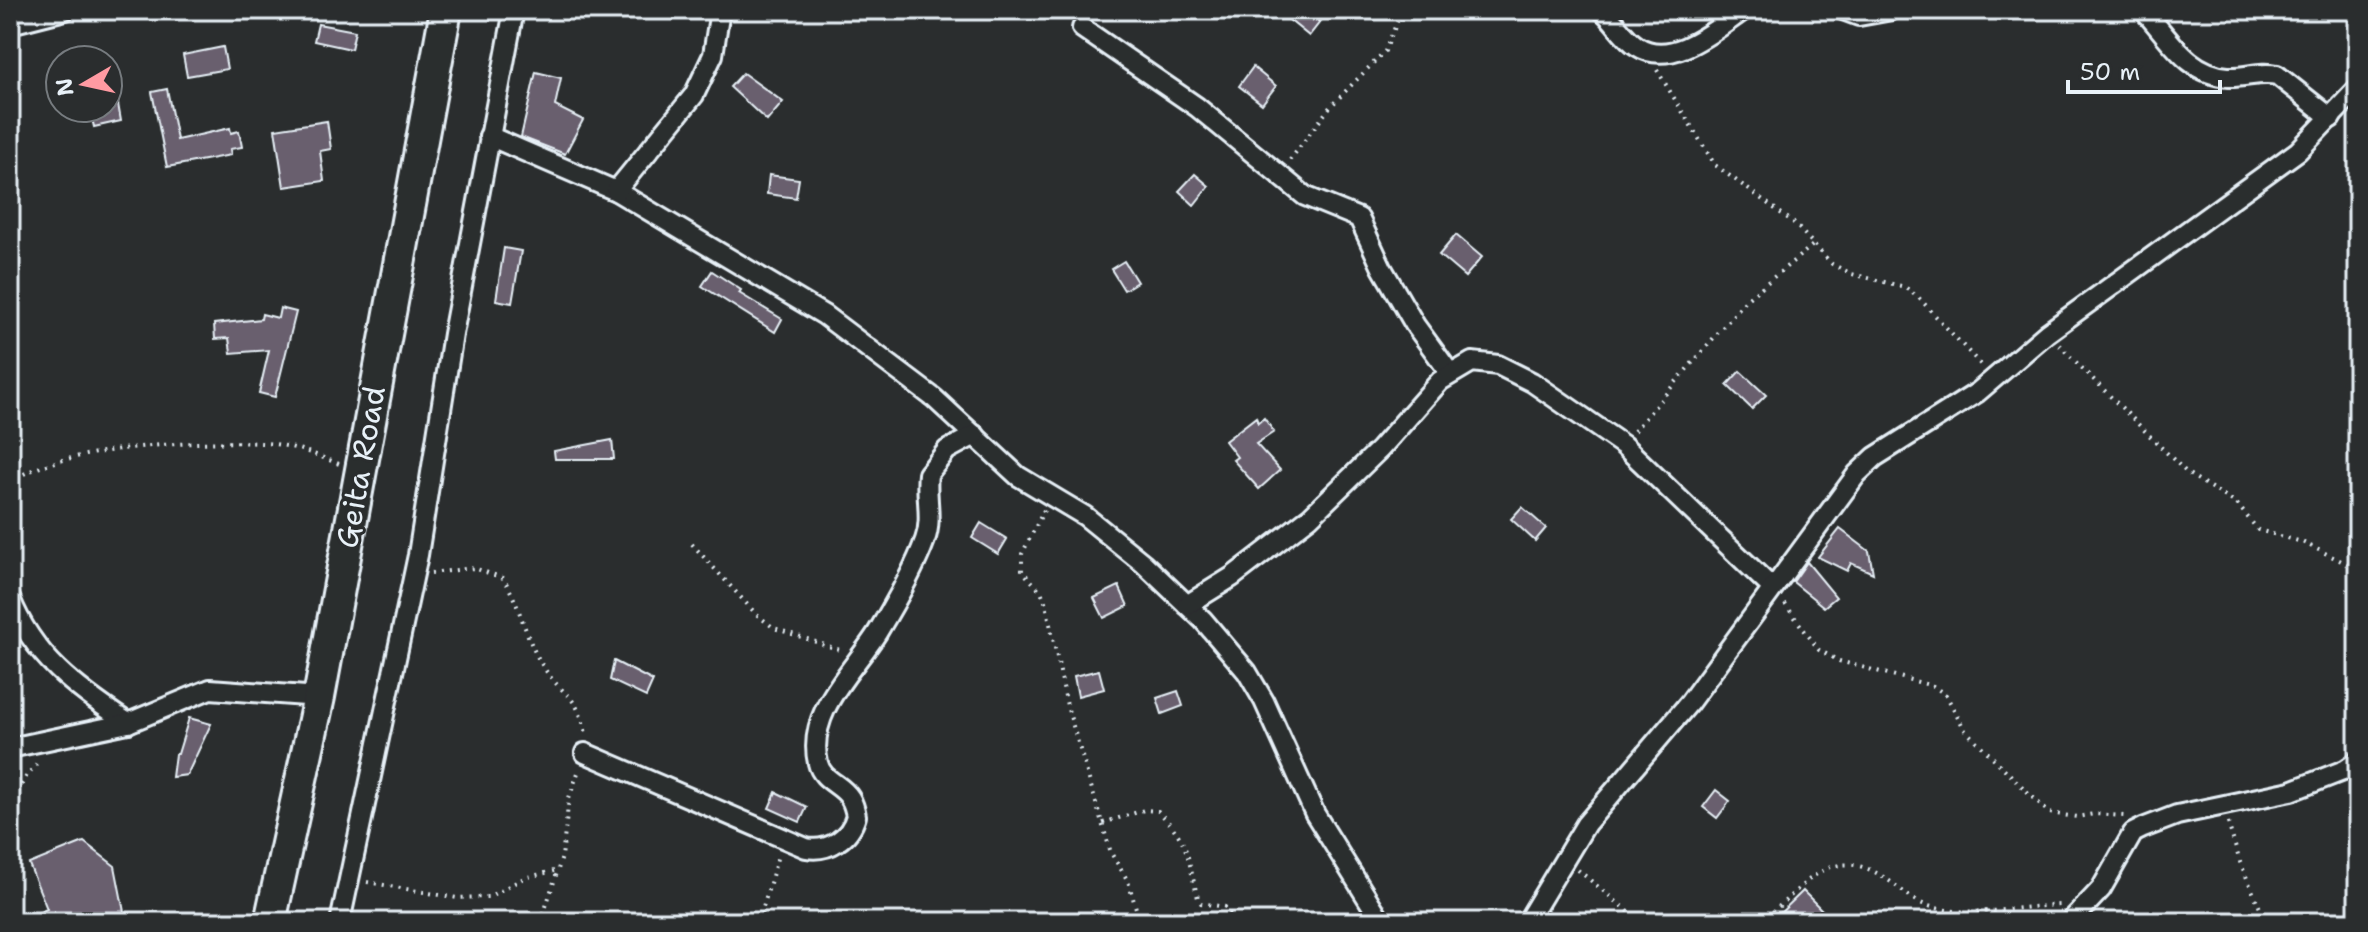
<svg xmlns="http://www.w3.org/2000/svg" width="2368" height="932" viewBox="0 0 2368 932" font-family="'Shantell Sans',sans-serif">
  <rect width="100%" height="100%" fill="#2a2d2e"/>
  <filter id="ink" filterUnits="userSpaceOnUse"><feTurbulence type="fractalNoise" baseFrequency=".0125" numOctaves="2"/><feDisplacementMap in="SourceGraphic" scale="16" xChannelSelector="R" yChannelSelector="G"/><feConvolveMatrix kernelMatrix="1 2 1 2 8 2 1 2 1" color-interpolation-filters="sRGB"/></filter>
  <g filter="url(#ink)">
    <g fill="#695f6e" stroke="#e8f1f8" stroke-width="2">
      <polygon points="1295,10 1302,10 1320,22 1309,36 1288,19"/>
      <polygon points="318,24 355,31 351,49 314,41"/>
      <polygon points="223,47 227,69 187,76 183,55"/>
      <polygon points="1253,67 1276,86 1262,104 1239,86"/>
      <polygon points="536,72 561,78 555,106 583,120 565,154 521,137"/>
      <polygon points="743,73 783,102 767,121 730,87"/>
      <polygon points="167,89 177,140 230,128 231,133 239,131 242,147 230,149 231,155 167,167 152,92"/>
      <polygon points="118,104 121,121 94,127 90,110"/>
      <polygon points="327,121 331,149 320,151 324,181 284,187 275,129"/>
      <polygon points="1195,174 1209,186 1194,205 1179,191"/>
      <polygon points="769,175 799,179 796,198 767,194"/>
      <polygon points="1456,235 1482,257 1465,277 1439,255"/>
      <polygon points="504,248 521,251 512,303 496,300"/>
      <polygon points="1124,261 1137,282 1124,290 1111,269"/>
      <polygon points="712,271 741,290 739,293 782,319 775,332 702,286"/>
      <polygon points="280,308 296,312 275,397 259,393 269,350 231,353 229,338 215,339 214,324 261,319 262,314 278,318"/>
      <polygon points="1740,371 1766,395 1752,409 1727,385"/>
      <polygon points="1256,417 1258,423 1264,418 1274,432 1256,444 1280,470 1259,489 1233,460 1237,457 1225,441"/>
      <polygon points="612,440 614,459 555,459 554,451"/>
      <polygon points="1522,507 1546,528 1535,541 1511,519"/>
      <polygon points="981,523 1007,539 998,554 972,538"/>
      <polygon points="1840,529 1869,551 1873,573 1851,563 1847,571 1818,557"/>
      <polygon points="1807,562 1836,597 1824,607 1793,582"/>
      <polygon points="1119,586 1128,606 1104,618 1094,598"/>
      <polygon points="614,661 653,681 646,697 610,680"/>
      <polygon points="1099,670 1104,689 1078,696 1074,676"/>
      <polygon points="1178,691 1183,706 1162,714 1157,698"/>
      <polygon points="189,718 211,724 187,775 172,777 175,754 178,754"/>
      <polygon points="1716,790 1730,801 1717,818 1703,807"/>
      <polygon points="776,792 807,807 800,822 769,808"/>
      <polygon points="84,842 115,866 126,922 17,922 47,909 29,864"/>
      <polygon points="1803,891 1834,922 1771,922"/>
    </g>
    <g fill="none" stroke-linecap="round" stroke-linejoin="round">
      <g stroke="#e8f1f8" stroke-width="24">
        <g id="minor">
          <path d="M1602 10C1615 21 1623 37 1637 46 1672 69 1717 28 1744 10"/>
          <polyline points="1843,10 1859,16 1892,10"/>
          <path d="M2143 10C2169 37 2187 74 2228 77 2245 78 2261 71 2277 75L2331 118"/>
          <polyline points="10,24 65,10"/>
          <polyline points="1082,28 1197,107 1305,196 1359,218 1382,268 1415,325 1450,373"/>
          <polyline points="489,136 616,191 824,315 934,398 1018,476 1085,516 1143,563 1203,620 1247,672 1264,701 1315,814 1382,922"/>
          <polyline points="616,191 694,95 713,55 720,10"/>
          <path d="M10 598C33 657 77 689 128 723"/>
          <polyline points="1187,605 1232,577 1310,517 1380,449 1440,381 1472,362 1498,365 1532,382 1623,445 1771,587"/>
          <polyline points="10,748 128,723 210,689 319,697"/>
          <path d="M585 753 806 848C829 852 850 838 856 816 855 810 853 803 850 798 842 784 822 781 818 763 806 712 853 671 877 633 894 605 914 571 925 540 933 519 925 496 928 474L947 450 975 435"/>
          <polyline points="340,922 418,555 453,334 514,10"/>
          <polyline points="1527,922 1586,824 1689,703 1857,474 1875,457 1978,392 2047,333 2298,151 2358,88"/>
          <polyline points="2070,922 2101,889 2133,833 2143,828 2177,815 2291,791 2345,770 2358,761"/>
        </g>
      </g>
      <g stroke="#e8f1f8" stroke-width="36">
        <polyline id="trunk" points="270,922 319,697 446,10"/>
      </g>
      <g stroke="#e8f1f8" stroke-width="4" stroke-dasharray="2 6" stroke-linecap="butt">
        <polyline points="1657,70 1715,165 1793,222 1832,264 1852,274 1905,287 1920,299 1981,365"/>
        <polyline points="1290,160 1330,107 1385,51 1402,10"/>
        <polyline points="2059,345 2187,473 2237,504 2258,530 2302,542 2358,569"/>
        <polyline points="1634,431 1747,299 1813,245"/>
        <path d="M10 482C61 446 200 440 262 443 290 444 314 454 339 464"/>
        <polyline points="1044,510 1022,554 1022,571 1041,591 1046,604 1067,706 1111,853 1128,881 1140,922"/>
        <polyline points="692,544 756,614 774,628 843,651"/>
        <path d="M431 573 474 568 503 578C521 605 525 640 544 668 564 698 577 693 586 734"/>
        <polyline points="1785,604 1819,650 1839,661 1933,686 1946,695 1965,730 2049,813 2077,817 2094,814 2124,816"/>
        <polyline points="2349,788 2358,837"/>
        <polyline points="10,806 27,775 39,762"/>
        <path d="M1103 823 1144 810 1158 811C1192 845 1186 856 1198 898L1201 903 1225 907 1235 922"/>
        <polyline points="2228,823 2240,862 2266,922"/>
        <polyline points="1578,870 1641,922"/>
        <polyline points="367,882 457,898 488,897 524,878 558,870"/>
        <polyline points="541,922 562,857 569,798 579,770"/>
        <polyline points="759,922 778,855"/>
        <path d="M1760 922C1803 891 1827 840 1885 878 1901 888 1912 902 1932 907 1974 918 2019 906 2061 905"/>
      </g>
      <use href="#minor" stroke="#2a2d2e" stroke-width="18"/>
      <use href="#trunk" stroke="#2a2d2e" stroke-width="30"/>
    </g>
  </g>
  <g text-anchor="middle" stroke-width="6" stroke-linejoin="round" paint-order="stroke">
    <g font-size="30" fill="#e8f1f8" stroke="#2a2d2e">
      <text transform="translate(361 467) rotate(-80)" y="10">Geita Road</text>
    </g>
  </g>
  <rect width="2368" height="932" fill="none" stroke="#2a2d2e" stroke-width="40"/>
  <rect x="20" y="20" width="2328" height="892" fill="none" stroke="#e8f1f8" stroke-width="3" filter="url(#ink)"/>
  <g transform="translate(84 84) rotate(261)"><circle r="38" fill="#2a2d2e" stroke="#767b7f" stroke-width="2"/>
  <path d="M0-6L14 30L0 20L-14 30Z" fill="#ff9aa2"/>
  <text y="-12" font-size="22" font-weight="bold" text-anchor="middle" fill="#e8f1f8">N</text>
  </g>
  <path d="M2068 80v12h152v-12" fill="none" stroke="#e8f1f8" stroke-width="4"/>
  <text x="2080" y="80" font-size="24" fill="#e8f1f8" stroke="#2a2d2e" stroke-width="6" paint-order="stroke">50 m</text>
</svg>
